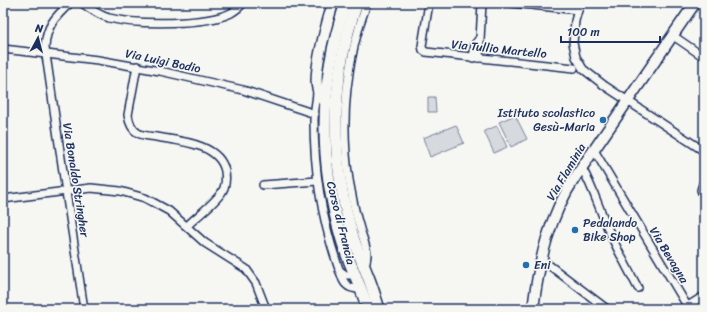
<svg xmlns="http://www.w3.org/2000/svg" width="707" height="312" viewBox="0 0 707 312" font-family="Sriracha,sans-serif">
  <rect width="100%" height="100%" fill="#f6f6f2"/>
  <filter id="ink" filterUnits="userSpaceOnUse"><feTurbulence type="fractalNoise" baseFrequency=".025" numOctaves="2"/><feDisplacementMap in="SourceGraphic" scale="8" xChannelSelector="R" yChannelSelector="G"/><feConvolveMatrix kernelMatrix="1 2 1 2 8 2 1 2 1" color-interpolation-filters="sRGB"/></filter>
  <g filter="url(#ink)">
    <g fill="#d6d9dd" stroke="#78849e">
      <polygon points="428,97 435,97 436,112 428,112"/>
      <polygon points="515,115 527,139 511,147 499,122"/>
      <polygon points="456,125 464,143 430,157 423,138"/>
      <polygon points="497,126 507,147 494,153 484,131"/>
    </g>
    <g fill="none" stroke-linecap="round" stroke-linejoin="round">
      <g stroke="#1b2f5e" stroke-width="10">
        <g id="street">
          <path d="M70 3C55 17 46 26 45 48L66 192 84 309"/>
          <path d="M82 3C90 9 99 15 109 18 137 25 206 25 231 13 236 10 240 7 243 3"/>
          <polyline points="429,3 422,46 423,50 426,52 574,68"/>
          <polyline points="512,3 578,10"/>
          <polyline points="580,3 575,21 573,43 576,57 583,69 605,86 704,151"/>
          <polyline points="672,35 704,57"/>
          <polyline points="3,49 98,60 160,71 243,90 315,114"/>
          <polyline points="473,58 475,44 479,39"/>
          <polyline points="479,58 482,3"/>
          <path d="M137 66 128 115C129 122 131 129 138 133 143 136 150 136 156 137 179 141 219 143 225 171 226 178 226 186 222 192 213 205 198 215 187 226"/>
          <path d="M317 90C317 100 314 110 314 120 314 176 323 228 343 280 347 288 353 289 361 289"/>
          <polyline points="594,150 689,309"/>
          <path d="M582 168C592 186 598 205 606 224 615 246 627 267 638 288"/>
          <polyline points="704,181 701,190 704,198"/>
          <polyline points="263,185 317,181"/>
          <polyline points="3,199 91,188 120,191 145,198 169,211 205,243 246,269 256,283 266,309"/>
          <polyline points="541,259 607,309"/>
          <path d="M365 266C366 262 367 258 367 254 366 244 361 234 359 225 354 210 352 195 349 180 340 121 346 59 367 3"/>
          <polyline points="339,270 346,275 357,275"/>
          <polyline points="683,309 704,296"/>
        </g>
      </g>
      <g stroke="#1b2f5e" stroke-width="13">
        <g id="secondary">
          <path d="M331 103H326C322 99 318 92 317 86 314 67 327 23 333 3"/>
          <path d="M533 309C539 261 549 216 576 176L695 3"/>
        </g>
      </g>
      <g stroke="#1b2f5e" stroke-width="14">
        <g id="primary">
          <path d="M346 3C319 81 319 162 342 240 349 264 361 286 368 309"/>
          <path d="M357 3C330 79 330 157 352 234 356 248 362 261 367 274 372 286 375 297 379 309"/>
        </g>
      </g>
      <use href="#street" stroke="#f6f6f2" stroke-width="7"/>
      <use href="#secondary" stroke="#f6f6f2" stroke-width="10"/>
      <use href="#primary" stroke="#f6f6f2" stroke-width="11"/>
    </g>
  </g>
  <g fill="#1f6fb2" stroke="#f6f6f2" stroke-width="1.5">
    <circle cx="603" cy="120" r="4"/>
    <circle cx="575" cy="230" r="4"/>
    <circle cx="526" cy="265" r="4"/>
  </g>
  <g text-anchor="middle" stroke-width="3.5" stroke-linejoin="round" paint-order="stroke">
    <g font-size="12" fill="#1b2f5e" stroke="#f6f6f2">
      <text transform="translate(499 49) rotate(6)" y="4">Via Tullio Martello</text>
      <text transform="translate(163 61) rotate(12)" y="4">Via Luigi Bodio</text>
      <text transform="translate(566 172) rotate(-59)" y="4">Via Flaminia</text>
      <text transform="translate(76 180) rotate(81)" y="4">Via Bonaldo Stringher</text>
      <text transform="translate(341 223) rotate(76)" y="4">Corso di Francia</text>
      <text transform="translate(669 255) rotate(59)" y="4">Via Bevagna</text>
    </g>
    <g font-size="12" fill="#1b2f5e" stroke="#f6f6f2" text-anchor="start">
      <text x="595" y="117" text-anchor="end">Istituto scolastico<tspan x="595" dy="14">Gesù-Maria</tspan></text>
      <text x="583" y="227">Pedalando<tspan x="583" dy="14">Bike Shop</tspan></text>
      <text x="534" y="269">Eni</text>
    </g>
  </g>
  <rect width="707" height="312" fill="none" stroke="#f6f6f2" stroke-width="16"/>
  <rect x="8" y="8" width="691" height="296" fill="none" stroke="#1b2f5e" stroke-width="1.5" filter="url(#ink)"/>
  <g transform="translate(38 38) rotate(7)" stroke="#f6f6f2" stroke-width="3" paint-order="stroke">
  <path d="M0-3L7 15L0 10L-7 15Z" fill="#1b2f5e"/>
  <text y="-6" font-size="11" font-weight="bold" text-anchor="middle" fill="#1b2f5e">N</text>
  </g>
  <path d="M561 36v6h99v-6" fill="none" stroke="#1b2f5e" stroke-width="2"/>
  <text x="567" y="36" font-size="12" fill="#1b2f5e" stroke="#f6f6f2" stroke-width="3" paint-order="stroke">100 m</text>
</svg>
